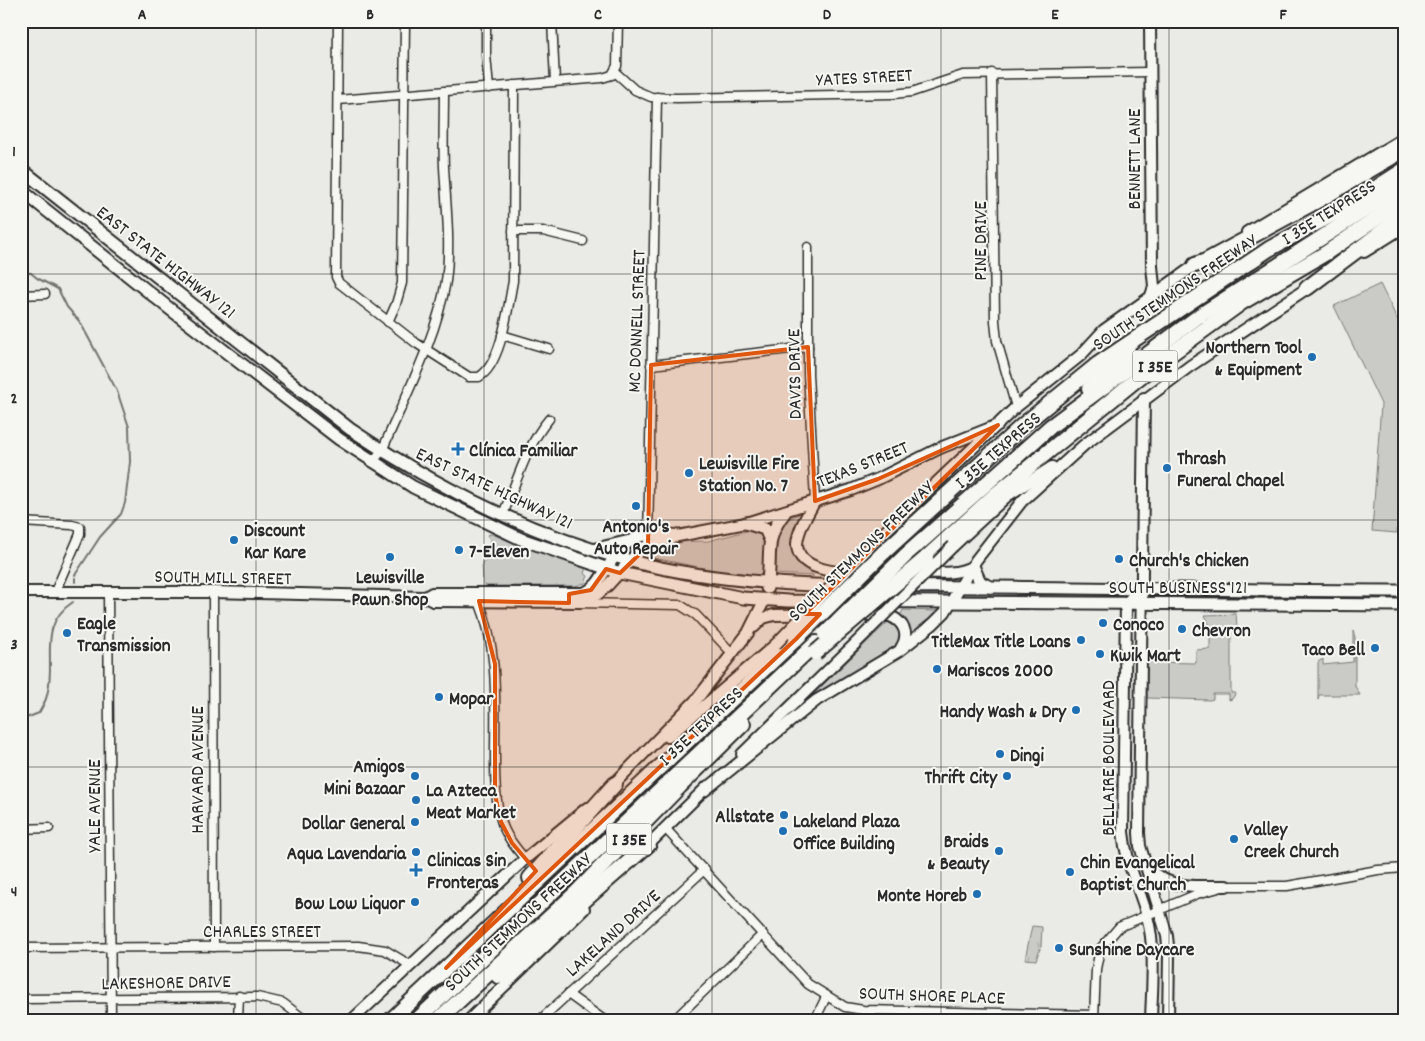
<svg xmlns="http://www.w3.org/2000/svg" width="1425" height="1041" viewBox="0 0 1425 1041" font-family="Dekko,sans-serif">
  <defs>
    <pattern id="park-tufts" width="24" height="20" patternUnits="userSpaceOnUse" patternTransform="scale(1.25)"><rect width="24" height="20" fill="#cacac7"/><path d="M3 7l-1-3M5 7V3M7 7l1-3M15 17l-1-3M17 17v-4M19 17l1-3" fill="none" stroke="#aeaeab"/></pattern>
  </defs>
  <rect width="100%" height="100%" fill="#eaeae6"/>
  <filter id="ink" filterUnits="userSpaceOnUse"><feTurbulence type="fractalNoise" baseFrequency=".02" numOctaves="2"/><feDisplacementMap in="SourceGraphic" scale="10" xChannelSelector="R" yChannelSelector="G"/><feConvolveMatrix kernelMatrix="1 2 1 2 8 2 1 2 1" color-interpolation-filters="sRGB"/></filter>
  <g filter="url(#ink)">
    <g fill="#cacac7" stroke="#7a7a79">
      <polygon points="1380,284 1404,333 1404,490 1403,507 1399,507 1397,533 1372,531 1381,404 1334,306"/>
      <polygon points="806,511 795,551 800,565 814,576 775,574 778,532 785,520"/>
      <path d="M758 528 765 534C766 547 771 568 758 576L729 573 653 558 650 553 651 549 668 542 708 541Z"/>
      <polygon points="491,534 586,569 584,573 588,576 585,583 575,586 487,586 483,584 482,562 493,559 490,539 487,535"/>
      <polygon points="903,610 939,611 911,634 905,620 900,616"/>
      <polygon points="1236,614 1237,627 1231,629 1231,693 1236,693 1232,699 1229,700 1229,694 1213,694 1213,699 1210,700 1147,698 1147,662 1196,663 1196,650 1210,649 1210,626 1205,615"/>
      <path d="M889 621C901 624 902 630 902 642L798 709Z"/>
      <polygon points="1353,631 1355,637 1355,686 1360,695 1319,695 1318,700 1318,662 1323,659 1323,665 1353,662"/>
    </g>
    <polygon fill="url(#park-tufts)" stroke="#7a7a79" points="1032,926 1042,927 1041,946 1036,960 1025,959"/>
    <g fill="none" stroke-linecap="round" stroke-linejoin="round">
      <g stroke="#727270" stroke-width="2">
        <polyline points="21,272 31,273 37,278 58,289 67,307 80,322 117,391 129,427 130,462 125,503 121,514 100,537 75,575"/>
        <polyline points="75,582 75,578"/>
        <path d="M21 720 39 713C42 707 46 701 47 695 57 661 36 626 73 602"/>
      </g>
      <g stroke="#2b2b2b" stroke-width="11">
        <g id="street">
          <path d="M338 21 336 277 339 283 416 343 469 377H479C502 364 508 306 513 281L514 85"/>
          <polyline points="486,21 486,55 489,88"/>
          <polyline points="552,21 555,81"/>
          <polyline points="615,72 635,90 651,97 677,98 893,94 912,92 963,75 1150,72"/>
          <polyline points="992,73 995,321 997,341 1016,407"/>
          <polyline points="338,100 602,78 612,75 617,66 618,21"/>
          <polyline points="513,231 543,231 583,241"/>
          <polyline points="808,247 808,374 815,501"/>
          <polyline points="21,295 45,294"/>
          <polyline points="21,302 21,382"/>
          <polyline points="388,322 396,304 402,283 405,21"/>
          <polyline points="502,335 549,349"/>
          <polyline points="651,365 808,347"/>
          <path d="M372 462 382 451C405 396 436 340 446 281 451 244 446 204 444 167 443 142 444 117 444 91"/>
          <path d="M503 514C517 482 526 446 549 419"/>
          <polyline points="21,522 72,525 80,527 80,534 55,592"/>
          <polyline points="648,540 657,97"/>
          <polyline points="108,591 111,1020"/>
          <polyline points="213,592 214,947"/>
          <path d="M479 601C499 651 495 703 495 756 495 778 495 799 501 820 505 835 515 847 525 859"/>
          <polyline points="578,603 680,605 696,615 732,653"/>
          <polyline points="665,828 808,984 845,1007 863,1010 1094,1015"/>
          <polyline points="21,829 49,828"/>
          <polyline points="21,948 358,946 385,950 410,965"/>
          <polyline points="568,994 604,1020"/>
          <polyline points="21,999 257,997 283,1003 305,1020"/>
          <polyline points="1094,1018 1096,969 1100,949 1119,927 1197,894 1226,886 1287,886 1378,870 1404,868"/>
          <polyline points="238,1020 239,996"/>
          <polyline points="540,1020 705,869"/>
          <polyline points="674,1020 763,934"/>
          <polyline points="815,1020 826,997"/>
        </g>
      </g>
      <g stroke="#2b2b2b" stroke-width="14">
        <g id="secondary">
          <polyline points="1150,21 1152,266 1154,286 1151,296"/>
          <polyline points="1247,232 1404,138"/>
          <polyline points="1364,252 1404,227"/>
          <polyline points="1144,398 1139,833 1140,846 1167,936 1169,955 1168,1020"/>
          <path d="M815 501C808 514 798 529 797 544 797 579 868 573 892 573"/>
          <polyline points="871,545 1016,407 1081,355 1104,330 1201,261"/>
          <polyline points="953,546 1007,496 1052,467"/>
          <path d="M921 572C939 573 957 575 973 566"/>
          <path d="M1141 588 1126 603 1123 832C1126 865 1139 886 1147 916 1156 950 1152 985 1151 1020"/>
          <polyline points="21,592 213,592 425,597 433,601 581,602 598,594 608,585 642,548 678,536 746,523 851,490 878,479 940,448 998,425"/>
          <path d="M425 597 432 593H584C595 588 599 581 605 571 625 539 638 530 675 535"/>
          <path d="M754 627 763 618 774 615 842 614 890 616C904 622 910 635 901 648"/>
          <polyline points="668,737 775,645"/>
          <polyline points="742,754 856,643"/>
          <polyline points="611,787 697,699 748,633 765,599"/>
          <polyline points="704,791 817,700 899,651 933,624 945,612 976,560 1022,501 1084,445 1190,366 1312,285"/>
          <polyline points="645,848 708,786"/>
          <path d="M1148 868C1171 891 1196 885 1226 886"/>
          <polyline points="352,1020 525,859 587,808"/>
          <polyline points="469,1020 584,909"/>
        </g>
      </g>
      <g stroke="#2b2b2b" stroke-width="15">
        <g id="primary">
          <path d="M21 169 350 429C436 487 530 534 631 561 746 591 875 586 994 587 1131 588 1267 591 1404 591"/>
          <polyline points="21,190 170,309 339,439 413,487 521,539 620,573 743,598 788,601 1404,605"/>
          <polyline points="746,523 765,529 770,540"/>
          <polyline points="596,549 630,541"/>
          <polyline points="973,566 980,582 990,587"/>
          <path d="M767 588C773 556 762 541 785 512"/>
        </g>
      </g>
      <g stroke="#2b2b2b" stroke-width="18">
        <g id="highway">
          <polyline points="1195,265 1206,261 1324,197 1404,150"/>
          <polyline points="1307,288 1404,215"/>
          <polyline points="1089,389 1129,353"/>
          <polyline points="883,553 1023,425 1098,364 1269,249 1346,207 1404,170"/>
          <polyline points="905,556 1051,426 1199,316 1404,185"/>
          <polyline points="926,558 995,495 1142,375 1241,303 1326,253 1404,200"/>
          <polyline points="530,878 615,784"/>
          <polyline points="498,976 649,844"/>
          <polyline points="391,1020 796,639"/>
          <polyline points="417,1020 816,643"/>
          <polyline points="438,1020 577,892 680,786 743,724"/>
        </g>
      </g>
      <use href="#street" stroke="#f6f6f2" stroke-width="8"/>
      <use href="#secondary" stroke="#f6f6f2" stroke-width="10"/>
      <use href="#primary" stroke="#f6f6f2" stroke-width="11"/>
      <use href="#highway" stroke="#f6f6f2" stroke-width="14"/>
      <g stroke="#2b2b2b" stroke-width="14" stroke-linecap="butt">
        <g id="secondary-bridge">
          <polyline points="856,643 953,546"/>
          <polyline points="775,645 871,545"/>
        </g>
      </g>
      <g stroke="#2b2b2b" stroke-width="18" stroke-linecap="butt">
        <g id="highway-bridge">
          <polyline points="825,634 905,556"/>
          <polyline points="796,639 883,553"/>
          <polyline points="815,653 926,558"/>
        </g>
      </g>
      <use href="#secondary-bridge" stroke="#f6f6f2" stroke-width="10"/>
      <use href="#highway-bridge" stroke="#f6f6f2" stroke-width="14"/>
    </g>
  </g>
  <path fill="#df570e" fill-opacity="0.2" stroke="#df570e" stroke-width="4" stroke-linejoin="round" d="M808 347 815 501 878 479 998 425 805 614H820L796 639 446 968 536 871 512 843 501 822 495 795V664L479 601 569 603V594L591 590 606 569 620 573 648 546 651 365Z"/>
  <path fill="none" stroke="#2b2b2b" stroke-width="1" stroke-opacity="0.55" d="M256 21V1020M484 21V1020M712 21V1020M941 21V1020M1169 21V1020M21 274H1404M21 520H1404M21 767H1404"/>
  <g fill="#1f6fb2" stroke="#f6f6f2" stroke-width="2">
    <circle cx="1312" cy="357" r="5"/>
    <path d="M455.5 441.5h5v5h5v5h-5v5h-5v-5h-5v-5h5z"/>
    <circle cx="1167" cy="468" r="5"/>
    <circle cx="689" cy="473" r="5"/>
    <circle cx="636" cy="506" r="5"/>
    <circle cx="234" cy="540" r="5"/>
    <circle cx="459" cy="550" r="5"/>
    <circle cx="390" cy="557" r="5"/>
    <circle cx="1119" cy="559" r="5"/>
    <circle cx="1103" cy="623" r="5"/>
    <circle cx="1182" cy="629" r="5"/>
    <circle cx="67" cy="633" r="5"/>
    <circle cx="1081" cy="640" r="5"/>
    <circle cx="1375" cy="648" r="5"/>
    <circle cx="1100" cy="654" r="5"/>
    <circle cx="937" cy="669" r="5"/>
    <circle cx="439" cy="697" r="5"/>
    <circle cx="1076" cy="710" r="5"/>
    <circle cx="1000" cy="754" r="5"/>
    <circle cx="415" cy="776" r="5"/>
    <circle cx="1007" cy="776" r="5"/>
    <circle cx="416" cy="800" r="5"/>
    <circle cx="784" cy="815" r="5"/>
    <circle cx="415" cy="822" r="5"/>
    <circle cx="783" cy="831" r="5"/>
    <circle cx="1234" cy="839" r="5"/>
    <circle cx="999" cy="851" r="5"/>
    <circle cx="416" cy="852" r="5"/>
    <path d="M413.5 862.5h5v5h5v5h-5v5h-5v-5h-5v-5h5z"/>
    <circle cx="1070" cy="872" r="5"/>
    <circle cx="977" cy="894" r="5"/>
    <circle cx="415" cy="902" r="5"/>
    <circle cx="1059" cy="948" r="5"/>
  </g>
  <g text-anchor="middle" stroke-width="4" stroke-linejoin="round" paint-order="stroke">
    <g fill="#f6f6f2" stroke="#686867" stroke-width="1">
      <rect x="1132.5" y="350.5" width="45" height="31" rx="4"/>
      <rect x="606.5" y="823.5" width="45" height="31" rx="4"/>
    </g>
    <g font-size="18" font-weight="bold" fill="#2b2b2b">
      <text x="1155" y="372">I 35E</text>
      <text x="629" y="845">I 35E</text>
    </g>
    <g font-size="19" fill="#2b2b2b" stroke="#f6f6f2">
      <text transform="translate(864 76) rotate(-3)" y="7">YATES STREET</text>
      <text transform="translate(1133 159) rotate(-90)" y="7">BENNETT LANE</text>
      <text transform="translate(1328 211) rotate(-32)" y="7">I 35E TEXPRESS</text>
      <text transform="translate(979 241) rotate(-90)" y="7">PINE DRIVE</text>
      <text transform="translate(167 261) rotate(38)" y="7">EAST STATE HIGHWAY 121</text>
      <text transform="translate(1174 291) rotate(-34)" y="7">SOUTH STEMMONS FREEWAY</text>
      <text transform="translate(635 321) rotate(-88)" y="7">MC DONNELL STREET</text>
      <text transform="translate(793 374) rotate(-91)" y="7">DAVIS DRIVE</text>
      <text transform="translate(997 449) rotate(-41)" y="7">I 35E TEXPRESS</text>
      <text transform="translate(862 463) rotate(-22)" y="7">TEXAS STREET</text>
      <text transform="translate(495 487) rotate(25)" y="7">EAST STATE HIGHWAY 121</text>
      <text transform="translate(860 550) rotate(-44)" y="7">SOUTH STEMMONS FREEWAY</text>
      <text transform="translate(223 576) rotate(1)" y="7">SOUTH MILL STREET</text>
      <text x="1178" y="593">SOUTH BUSINESS 121</text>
      <text transform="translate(700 725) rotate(-43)" y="7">I 35E TEXPRESS</text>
      <text transform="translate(1107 758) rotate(-90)" y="7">BELLAIRE BOULEVARD</text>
      <text transform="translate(196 770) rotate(-90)" y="7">HARVARD AVENUE</text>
      <text transform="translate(93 806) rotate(-90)" y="7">YALE AVENUE</text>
      <text transform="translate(517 921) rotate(-43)" y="7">SOUTH STEMMONS FREEWAY</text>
      <text x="262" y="937">CHARLES STREET</text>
      <text transform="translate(612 932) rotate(-42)" y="7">LAKELAND DRIVE</text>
      <text transform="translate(166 981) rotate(-1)" y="7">LAKESHORE DRIVE</text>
      <text transform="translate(932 994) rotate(2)" y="7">SOUTH SHORE PLACE</text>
    </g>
    <g font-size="19" font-weight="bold" fill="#2b2b2b" stroke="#f6f6f2" text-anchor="start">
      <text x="1302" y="353" text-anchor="end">Northern Tool<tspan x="1302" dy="22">&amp; Equipment</tspan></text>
      <text x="469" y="456">Clínica Familiar</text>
      <text x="1177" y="464">Thrash<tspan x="1177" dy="22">Funeral Chapel</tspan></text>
      <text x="699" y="469">Lewisville Fire<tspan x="699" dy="22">Station No. 7</tspan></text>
      <text x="636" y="532" text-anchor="middle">Antonio's<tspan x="636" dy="22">Auto Repair</tspan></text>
      <text x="244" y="536">Discount<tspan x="244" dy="22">Kar Kare</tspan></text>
      <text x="469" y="557">7-Eleven</text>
      <text x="1129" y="566">Church's Chicken</text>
      <text x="390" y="583" text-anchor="middle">Lewisville<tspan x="390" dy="22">Pawn Shop</tspan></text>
      <text x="77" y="629">Eagle<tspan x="77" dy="22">Transmission</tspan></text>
      <text x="1113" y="630">Conoco</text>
      <text x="1192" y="636">Chevron</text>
      <text x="1071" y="647" text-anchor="end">TitleMax Title Loans</text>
      <text x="1365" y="655" text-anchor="end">Taco Bell</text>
      <text x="1110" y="661">Kwik Mart</text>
      <text x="947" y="676">Mariscos 2000</text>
      <text x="449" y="704">Mopar</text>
      <text x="1066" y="717" text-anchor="end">Handy Wash &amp; Dry</text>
      <text x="1010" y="761">Dingi</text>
      <text x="405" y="772" text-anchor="end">Amigos<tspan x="405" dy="22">Mini Bazaar</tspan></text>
      <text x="997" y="783" text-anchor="end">Thrift City</text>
      <text x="426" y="796">La Azteca<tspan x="426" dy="22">Meat Market</tspan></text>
      <text x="774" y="822" text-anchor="end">Allstate</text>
      <text x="793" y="827">Lakeland Plaza<tspan x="793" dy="22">Office Building</tspan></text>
      <text x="405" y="829" text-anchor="end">Dollar General</text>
      <text x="1244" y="835">Valley<tspan x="1244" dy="22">Creek Church</tspan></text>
      <text x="989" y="847" text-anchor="end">Braids<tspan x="989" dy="22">&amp; Beauty</tspan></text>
      <text x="406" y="859" text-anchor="end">Aqua Lavendaria</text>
      <text x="427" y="866">Clinicas Sin<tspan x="427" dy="22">Fronteras</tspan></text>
      <text x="1080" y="868">Chin Evangelical<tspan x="1080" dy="22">Baptist Church</tspan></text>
      <text x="967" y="901" text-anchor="end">Monte Horeb</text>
      <text x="405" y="909" text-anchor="end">Bow Low Liquor</text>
      <text x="1069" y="955">Sunshine Daycare</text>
    </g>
  </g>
  <rect width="1425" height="1041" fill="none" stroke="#f6f6f2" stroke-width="55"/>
  <rect x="28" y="28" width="1370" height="986" fill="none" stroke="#2b2b2b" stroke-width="2"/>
  <g font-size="16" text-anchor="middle" font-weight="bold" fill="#2b2b2b">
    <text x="142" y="19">A</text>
    <text x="370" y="19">B</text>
    <text x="598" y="19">C</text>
    <text x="827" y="19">D</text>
    <text x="1055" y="19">E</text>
    <text x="1283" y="19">F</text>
    <text x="14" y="156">1</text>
    <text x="14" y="403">2</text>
    <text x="14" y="649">3</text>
    <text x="14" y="896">4</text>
  </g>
</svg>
